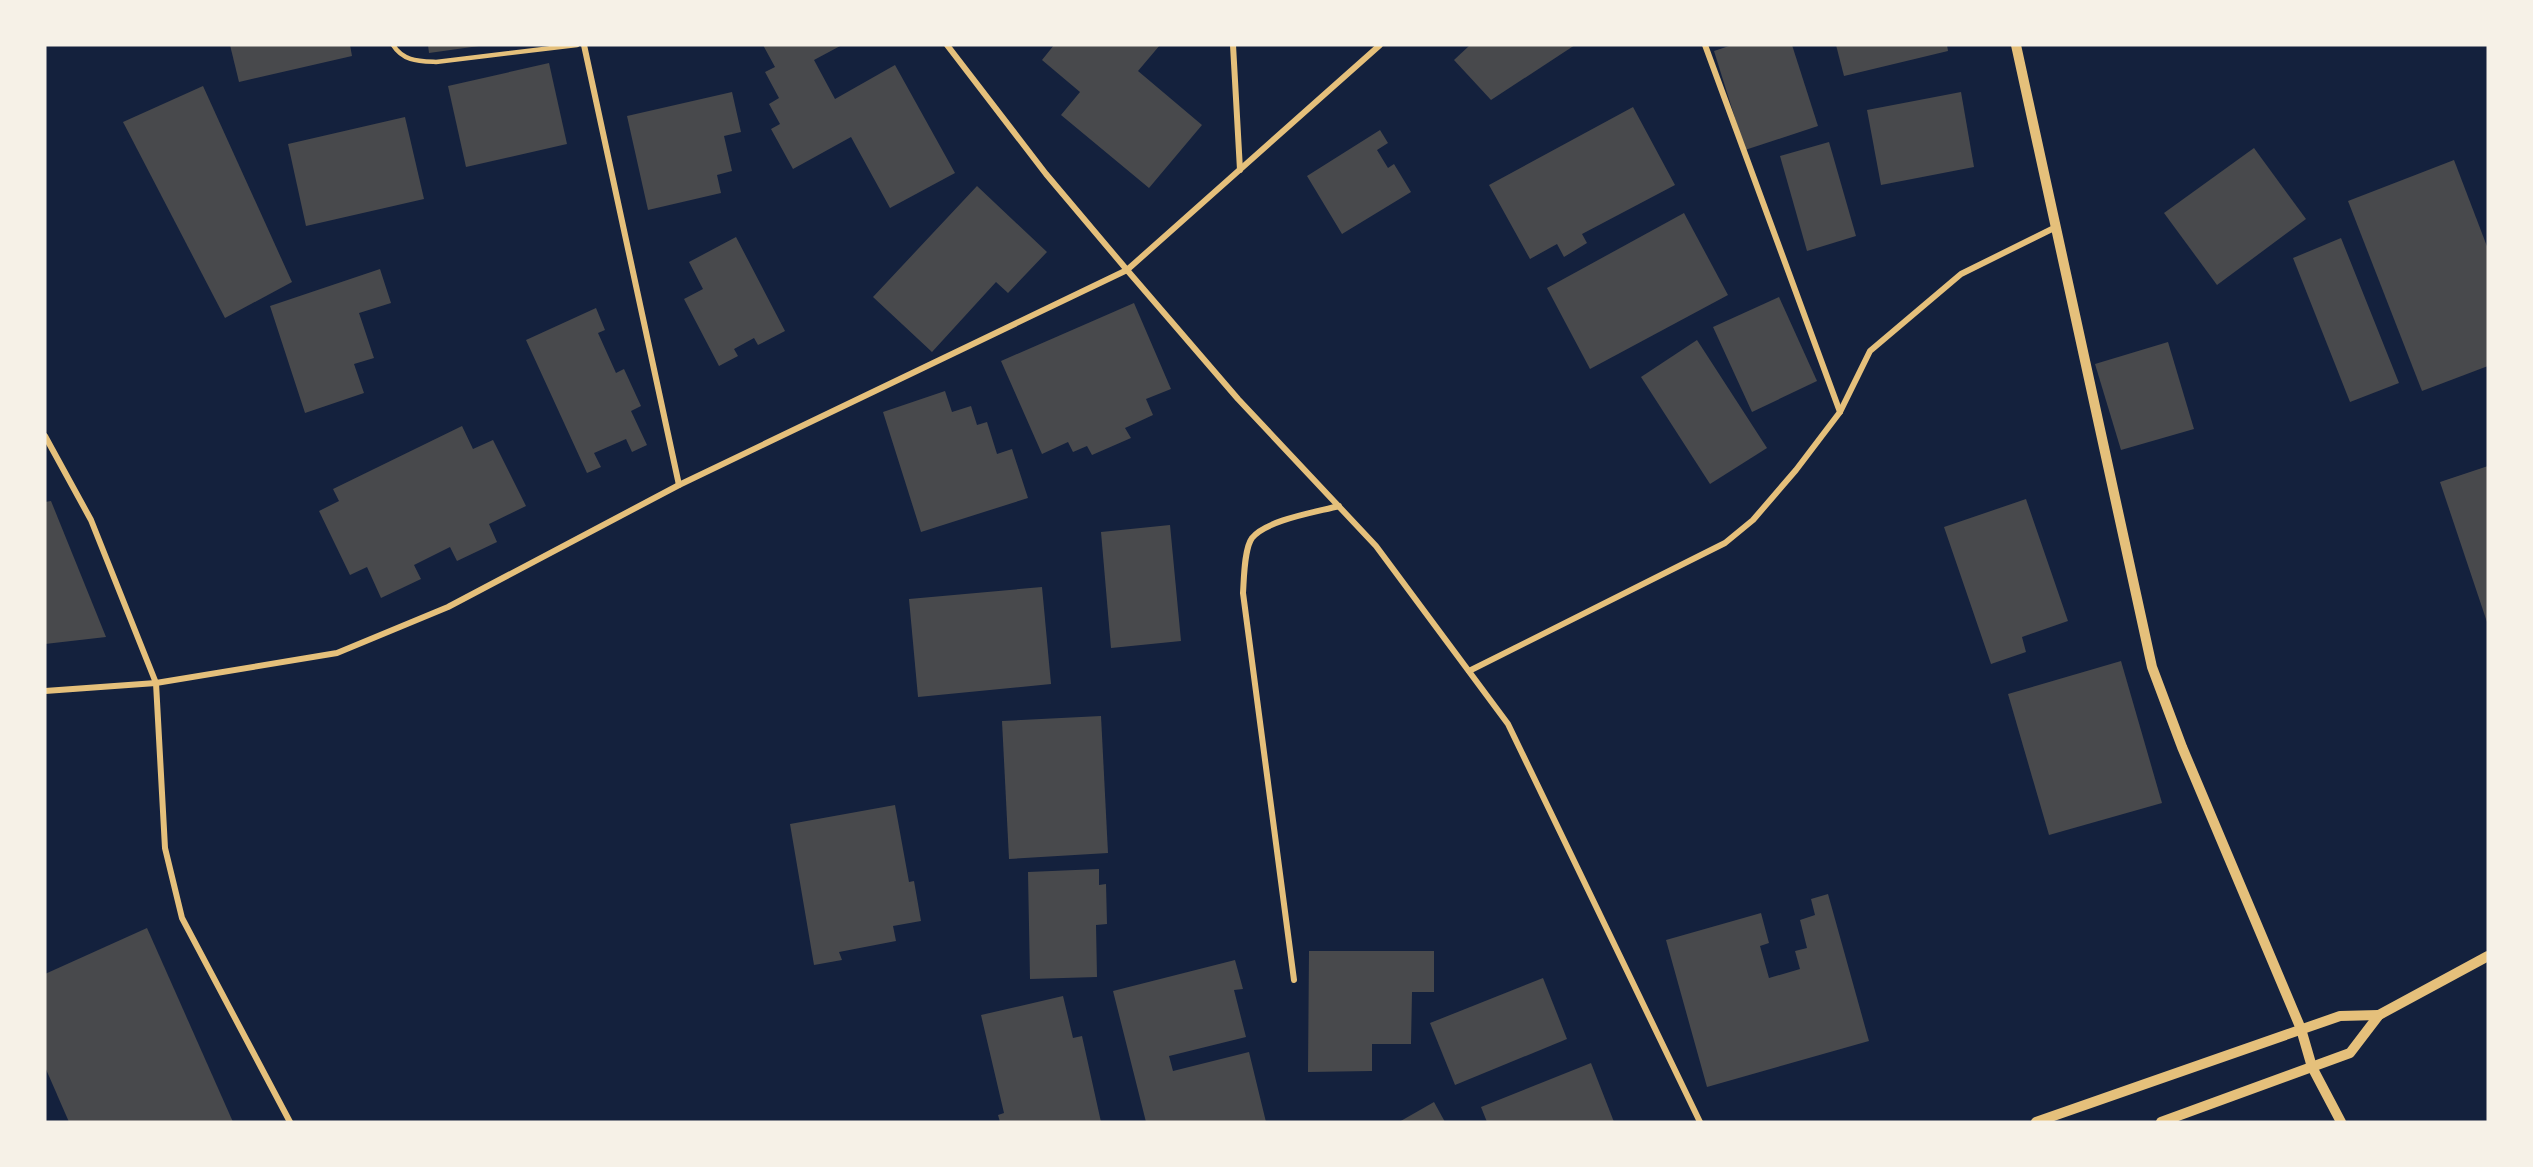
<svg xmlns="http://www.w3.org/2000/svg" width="2533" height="1167" viewBox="0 0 2533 1167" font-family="Jost,sans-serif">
  <rect width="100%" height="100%" fill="#14213d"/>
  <g fill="#48494c">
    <polygon points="230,45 350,45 352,56 239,82"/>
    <polygon points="428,45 479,45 479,46 429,53"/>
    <polygon points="763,45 842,45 814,60 835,99 895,65 955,173 890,208 851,137 793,169 771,129 780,124 769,104 779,98 765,72 775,67"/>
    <polygon points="1054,45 1160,45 1138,71 1202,125 1149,188 1061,115 1080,92 1042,60"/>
    <polygon points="1470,45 1575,45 1491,100 1454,60"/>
    <polygon points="1732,45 1792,45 1818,126 1745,150 1714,51"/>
    <polygon points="1836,45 1947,45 1948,51 1844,76"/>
    <polygon points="549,63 567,144 466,167 448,86"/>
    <polygon points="203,86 292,282 225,318 123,122"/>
    <polygon points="732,92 741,132 724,136 732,171 717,175 721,193 648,210 627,116"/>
    <polygon points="1961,92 1974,167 1881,185 1867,110"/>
    <polygon points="1633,107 1675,185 1582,234 1587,243 1564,257 1557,244 1530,259 1489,185"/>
    <polygon points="405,117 424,199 306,226 288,144"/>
    <polygon points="1380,130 1388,143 1377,150 1388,168 1394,164 1411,192 1342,234 1307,176"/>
    <polygon points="1829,142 1856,236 1807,251 1780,156"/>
    <polygon points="2254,148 2306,219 2217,285 2164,213"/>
    <polygon points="2454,160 2488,249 2488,366 2422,391 2348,201"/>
    <polygon points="977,186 1047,252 1008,293 996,282 932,352 873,297"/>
    <polygon points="1684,213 1728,295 1590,369 1547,288"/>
    <polygon points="736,237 785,331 758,345 754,338 734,349 738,356 719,366 684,299 703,289 689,262"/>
    <polygon points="2341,238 2399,383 2350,402 2293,258"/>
    <polygon points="380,269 391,303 359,313 374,358 354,364 364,393 305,413 270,306"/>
    <polygon points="1779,297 1817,381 1752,412 1713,327"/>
    <polygon points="1134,303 1171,389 1146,399 1153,415 1125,428 1131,438 1092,455 1087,446 1073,452 1068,442 1042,454 1001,361"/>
    <polygon points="596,308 605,330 598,333 616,373 624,369 641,406 631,411 647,445 632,452 626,439 594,453 601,467 587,473 526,340"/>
    <polygon points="1697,340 1767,448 1710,484 1641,377"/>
    <polygon points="2168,342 2194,429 2121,450 2095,364"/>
    <polygon points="945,391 952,412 971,406 977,425 987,422 997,454 1012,449 1028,498 921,532 883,412"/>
    <polygon points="462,426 473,449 493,440 526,506 489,524 497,542 457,561 450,547 414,565 421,579 381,598 367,567 350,575 319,511 339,501 333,489"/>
    <polygon points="2488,466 2488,625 2440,482"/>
    <polygon points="2026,499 2068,621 2022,637 2026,652 1991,664 1944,527"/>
    <polygon points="51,501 106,637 45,644 45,502"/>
    <polygon points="1170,525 1181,641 1111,648 1101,532"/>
    <polygon points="1042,587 1051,684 918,697 909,599"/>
    <polygon points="2121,661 2162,803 2049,835 2008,694"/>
    <polygon points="1101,716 1108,853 1009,859 1002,721"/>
    <polygon points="895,805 909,882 914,881 921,921 893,926 896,941 839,952 842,960 814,965 790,824"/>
    <polygon points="1099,869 1099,885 1106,884 1107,924 1096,925 1097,977 1030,979 1028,872"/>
    <polygon points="1828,894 1869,1041 1707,1087 1666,940 1761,913 1769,943 1760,946 1769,978 1800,969 1795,951 1807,948 1800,920 1815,915 1811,899"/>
    <polygon points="147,928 233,1122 69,1122 45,1067 45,974"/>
    <polygon points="1309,951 1434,951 1434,992 1412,992 1411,1044 1372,1044 1372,1071 1308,1072"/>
    <polygon points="1235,960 1243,989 1234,990 1246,1037 1169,1056 1173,1071 1249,1052 1266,1122 1146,1122 1113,991"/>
    <polygon points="1543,978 1567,1039 1455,1085 1430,1023"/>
    <polygon points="1063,996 1073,1038 1082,1036 1101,1122 1000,1122 998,1115 1004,1113 981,1015"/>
    <polygon points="1591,1063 1614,1122 1487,1122 1481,1107"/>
    <polygon points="1434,1102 1445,1122 1399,1122"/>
  </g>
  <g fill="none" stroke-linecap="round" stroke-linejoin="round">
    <path stroke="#e5c07b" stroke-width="4.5" d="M393 45C403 61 418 61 436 62L577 45"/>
    <g stroke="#e5c07b" stroke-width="6">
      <polyline points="584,45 679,485"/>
      <polyline points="947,45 1046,174 1127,270 1238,399 1376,546 1508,724 1700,1122"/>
      <polyline points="1233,45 1240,170"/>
      <polyline points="1705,45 1840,412"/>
      <polyline points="45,436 91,520 156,683 165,848 182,918 290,1122"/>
      <polyline points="1469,671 1725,543 1753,520 1796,470 1840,412 1870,351 1961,274 2056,227"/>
      <polyline points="45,691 156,683 337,653 448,607 679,485 1127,270 1380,45"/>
      <path d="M1294 980 1243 593C1244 579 1244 549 1252 538 1266 520 1317 512 1339 506"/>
    </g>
    <g stroke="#e5c07b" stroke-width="10">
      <polyline points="2016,45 2152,667 2182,747 2301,1029 2312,1067 2341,1122"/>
      <polyline points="2036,1122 2340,1016 2379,1015"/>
      <polyline points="2161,1122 2350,1053 2379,1015 2488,956"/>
    </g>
  </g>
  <rect width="2533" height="1167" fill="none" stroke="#f6f1e7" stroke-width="93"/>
</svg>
